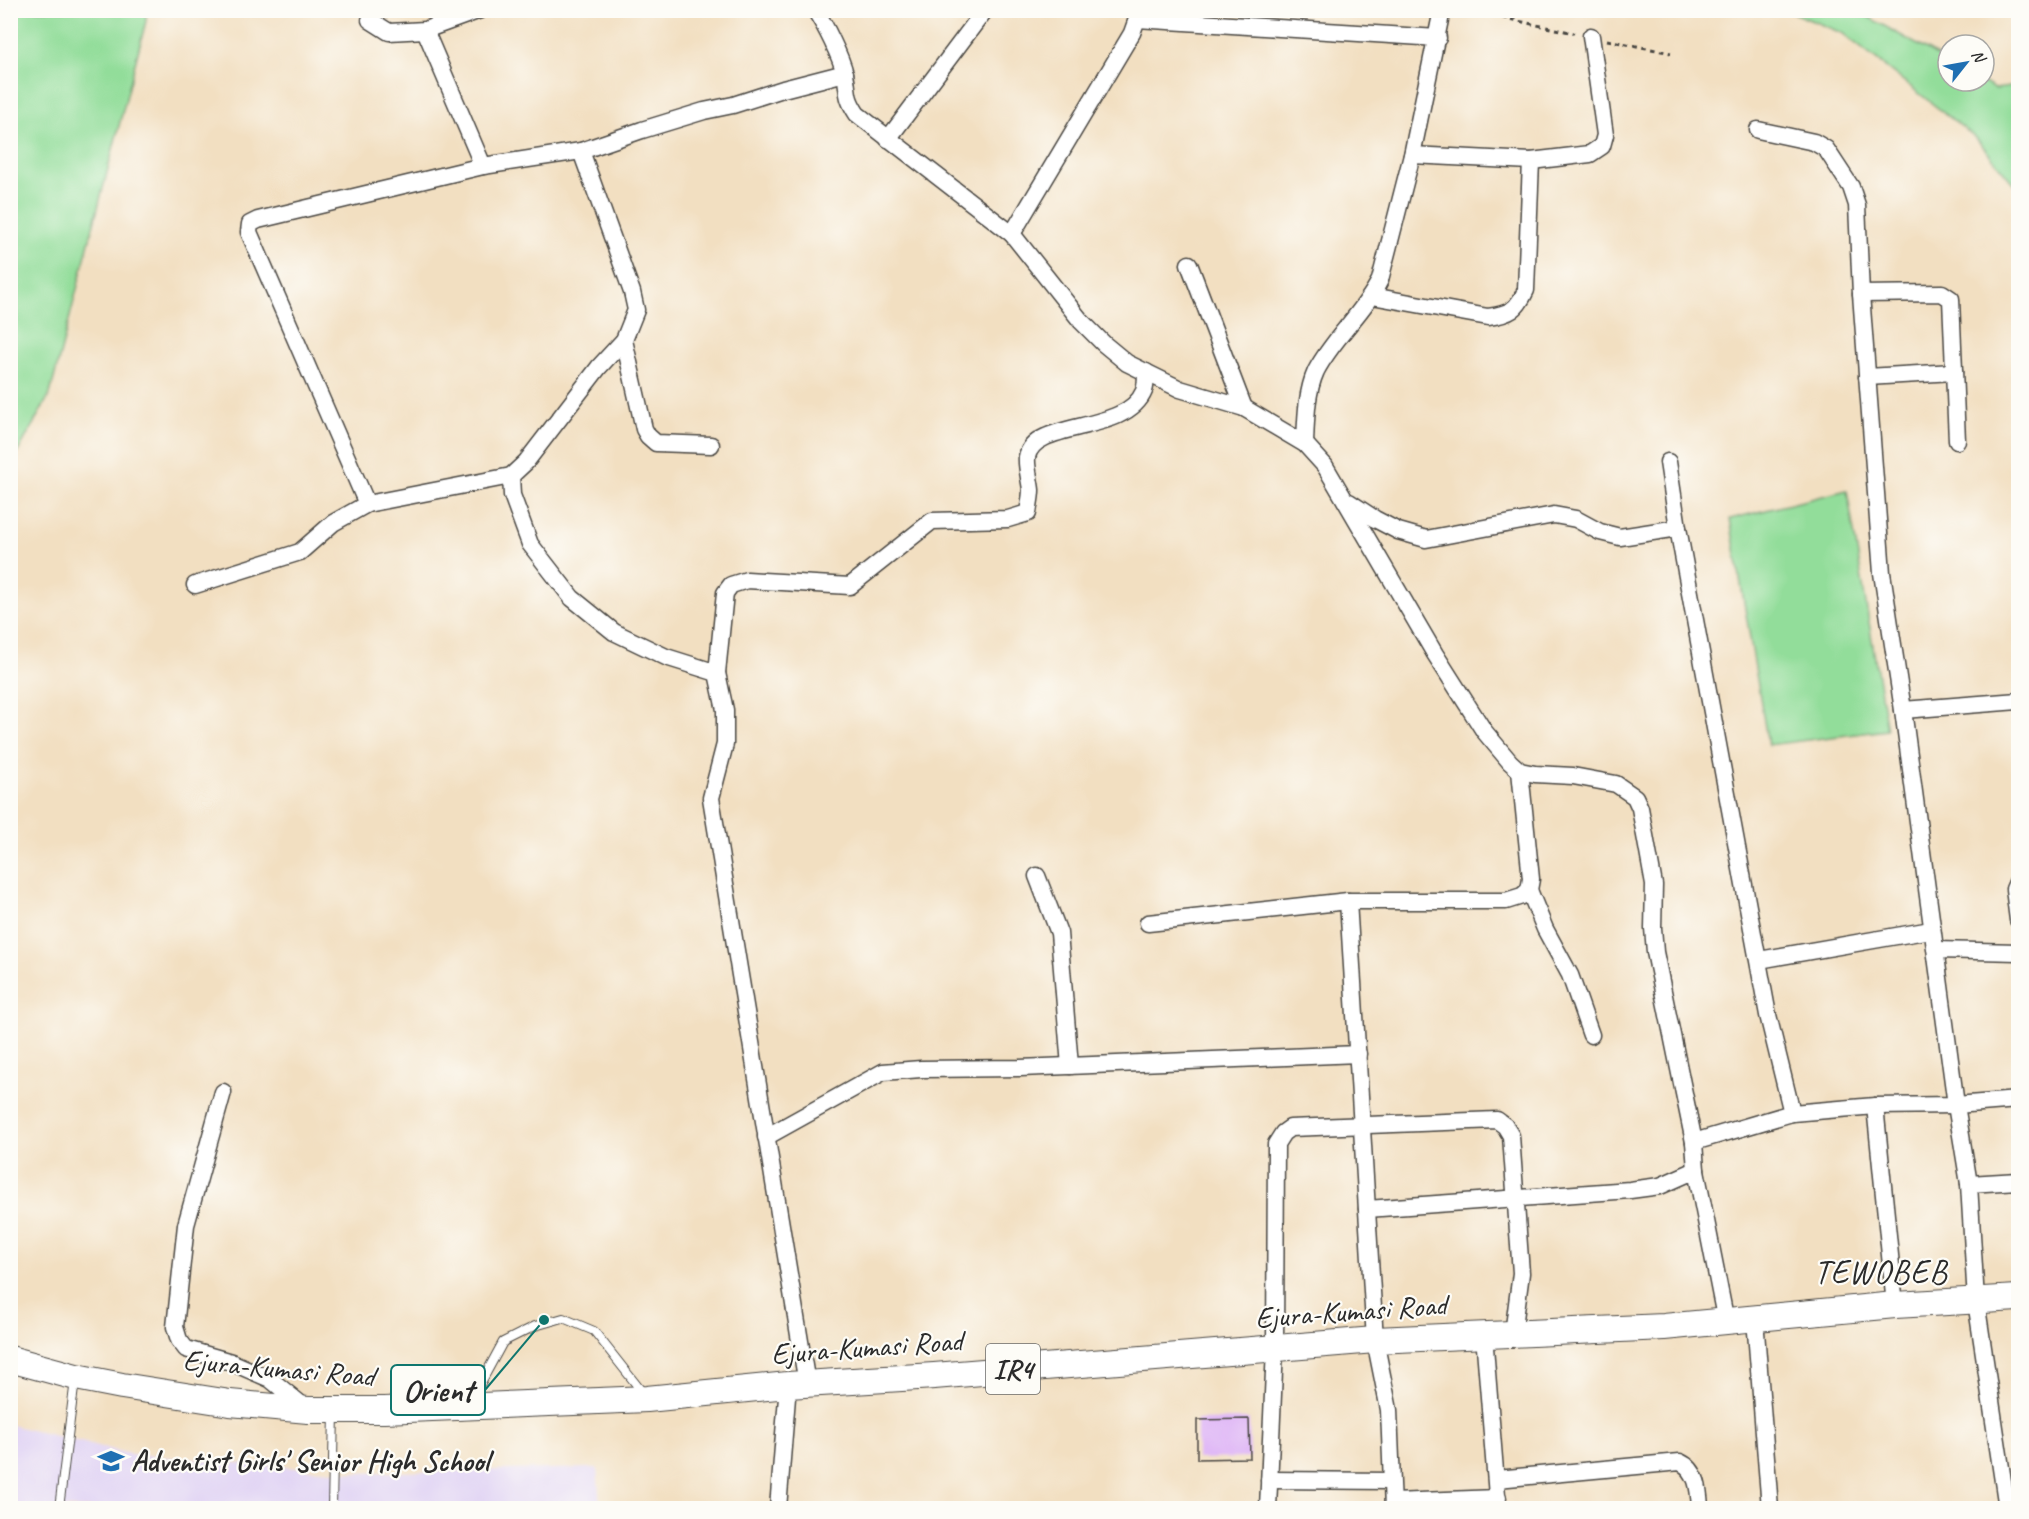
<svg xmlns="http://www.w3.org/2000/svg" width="2029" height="1519" viewBox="0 0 2029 1519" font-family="Caveat,sans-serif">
  <rect width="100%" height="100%" fill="#fdfcf7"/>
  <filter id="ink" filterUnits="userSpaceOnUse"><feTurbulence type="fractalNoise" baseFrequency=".0167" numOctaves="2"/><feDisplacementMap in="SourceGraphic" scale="12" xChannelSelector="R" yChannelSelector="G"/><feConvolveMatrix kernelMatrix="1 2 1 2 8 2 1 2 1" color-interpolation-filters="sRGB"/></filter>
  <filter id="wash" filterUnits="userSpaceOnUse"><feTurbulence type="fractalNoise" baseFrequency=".008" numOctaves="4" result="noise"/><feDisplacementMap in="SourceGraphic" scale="24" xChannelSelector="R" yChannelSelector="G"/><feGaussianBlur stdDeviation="1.35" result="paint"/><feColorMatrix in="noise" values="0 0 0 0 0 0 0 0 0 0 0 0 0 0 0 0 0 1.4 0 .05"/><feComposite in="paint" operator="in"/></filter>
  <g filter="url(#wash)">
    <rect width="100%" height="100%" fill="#f2dfc1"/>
    <polygon fill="#e1d4f4" points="11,1425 130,1454 356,1473 597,1468 600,1508 11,1508"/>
    <g fill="#92dd9a" stroke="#5e8462" stroke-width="1.5">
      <polygon points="11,10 146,11 146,21 50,394 11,464"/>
      <polygon points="1788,11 1858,11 1948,62 1948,81 1981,81 1995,89 2018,86 2018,189 1976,138 1842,33"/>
      <polygon points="1847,490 1887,730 1768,745 1730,519"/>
    </g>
    <g id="blocks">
      <polygon fill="#dbaef6" points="1249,1419 1250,1458 1197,1459 1197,1420"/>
    </g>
  </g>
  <g filter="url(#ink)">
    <use href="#blocks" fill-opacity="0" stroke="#494642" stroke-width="1.5"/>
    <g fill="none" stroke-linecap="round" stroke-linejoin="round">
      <g stroke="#494642" stroke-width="10">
        <g id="lane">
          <polyline points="471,1401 503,1342 535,1326 563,1318 594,1331 643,1393"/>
          <polyline points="59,1508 75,1380"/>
          <polyline points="332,1508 334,1412"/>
        </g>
      </g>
      <g stroke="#494642" stroke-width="19">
        <g id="street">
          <path d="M815 10C825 25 841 57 845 74 849 93 845 96 857 114L1012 234 1081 321 1104 344 1127 363 1180 389 1244 408 1305 444 1325 466 1435 654 1484 731 1510 762 1520 771 1535 774 1573 776 1616 784 1635 797 1640 808 1654 885 1653 928 1655 952 1694 1142 1696 1170 1726 1322"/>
          <polyline points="1137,19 1438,38"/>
          <polyline points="370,20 389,32 425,30 480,10"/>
          <polyline points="425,30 483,166"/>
          <polyline points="1758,130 1814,142 1826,149 1851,187 1857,205 1861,294 1882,573 1903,710 1956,1105 1969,1184 1976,1301 2007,1508"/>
          <polyline points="888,139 985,10"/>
          <polyline points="1412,155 1531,161 1590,154 1602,146 1605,135 1591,36"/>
          <polyline points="1012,234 1132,33 1137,19 1136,10"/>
          <polyline points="1189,264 1244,408"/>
          <polyline points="1861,294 1942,293 1951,299 1957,441"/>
          <path d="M1372 296 1488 317C1510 314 1517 310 1526 290L1531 161"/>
          <polyline points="624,340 644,429 648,436 656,443 711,445"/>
          <polyline points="1867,377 1954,372"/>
          <path d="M1305 444C1306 420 1306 393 1316 371 1333 338 1363 314 1380 280L1412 155 1442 10"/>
          <polyline points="1668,462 1678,528 1768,1015 1792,1113 1694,1142"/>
          <polyline points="511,476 512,495 530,544 572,598 614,632 666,657 717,673 725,710 725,744 711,798 807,1384"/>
          <polyline points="1349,502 1375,519 1398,531 1426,539 1554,515 1576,519 1600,532 1620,537 1678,528"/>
          <polyline points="367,504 249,232 250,224 258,220 483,166 581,151 642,130 704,111 733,105 783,89 845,73"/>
          <polyline points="195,585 300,552 333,523 367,504 511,476 526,462 599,367 624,340 636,310 632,292 581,151"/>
          <path d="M717 673 725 593 731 585 747 580 850 586 932 521 1008 519 1028 513C1029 505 1031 497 1031 490 1030 480 1026 467 1027 457 1034 419 1126 435 1144 391 1146 385 1146 378 1146 372"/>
          <polyline points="1903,710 2018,701"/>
          <polyline points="1037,876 1059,933 1070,1066"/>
          <polyline points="2018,880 2014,889 2018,920"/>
          <polyline points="1529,890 1545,929 1570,975 1591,1035"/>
          <polyline points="1348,901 1375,1340 1389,1410 1393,1508"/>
          <polyline points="1148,923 1348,901 1506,901 1522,896 1529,890 1531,879 1520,771"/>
          <polyline points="1936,950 2018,952"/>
          <polyline points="1759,960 1931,930"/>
          <polyline points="223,1092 186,1225 175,1327 179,1340 186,1349 231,1362 270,1379 308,1410"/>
          <polyline points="1875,1106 1895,1305"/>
          <polyline points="1792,1113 1875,1106 1956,1105 2018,1100"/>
          <polyline points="766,1137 883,1072 921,1069 1020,1068 1358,1054"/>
          <polyline points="1969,1184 2018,1181"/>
          <polyline points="1367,1209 1630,1190 1660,1186 1696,1170"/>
          <polyline points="1755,1319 1770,1508"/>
          <polyline points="1484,1335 1498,1508"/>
          <path d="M1497 1479 1680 1462C1698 1470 1699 1491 1700 1508"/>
          <polyline points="1269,1480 1391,1481"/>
          <polyline points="1393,1502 1498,1498"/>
          <polyline points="778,1508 788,1385"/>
          <polyline points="1268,1508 1275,1348 1276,1144 1283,1133 1290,1128 1497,1120 1505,1126 1511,1136 1521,1273 1513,1334"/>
        </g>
      </g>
      <g stroke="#494642" stroke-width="28">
        <polyline id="primary" points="10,1359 76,1377 122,1386 230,1403 308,1410 384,1410 647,1399 788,1385 934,1376 1375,1340 1664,1327 1895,1305 2018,1298"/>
      </g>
      <g stroke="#494642" stroke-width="3" stroke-dasharray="4.5 4.5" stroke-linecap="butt">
        <polyline points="1467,10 1574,33"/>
        <polyline points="1607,40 1671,53"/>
      </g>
      <use href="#lane" stroke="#fff" stroke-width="8"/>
      <use href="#street" stroke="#fff" stroke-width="16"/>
      <use href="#primary" stroke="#fff" stroke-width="26"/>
    </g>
  </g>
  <defs>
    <g id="school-bare" transform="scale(2.07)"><path d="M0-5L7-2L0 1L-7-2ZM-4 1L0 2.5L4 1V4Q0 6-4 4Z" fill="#1f6fb2" stroke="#fdfcf7" stroke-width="2.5" paint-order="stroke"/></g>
  </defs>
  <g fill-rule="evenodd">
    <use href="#school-bare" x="111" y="1461"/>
  </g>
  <g text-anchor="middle" stroke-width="4.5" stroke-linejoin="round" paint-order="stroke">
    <rect fill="#fdfcf7" stroke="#6a6a68" stroke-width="1.5" x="986" y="1344" width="54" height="50" rx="4.5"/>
    <g font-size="28" font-weight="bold" fill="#2b2b2b">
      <text x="1013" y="1379">IR4</text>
    </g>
    <g font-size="30" fill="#2b2b2b" stroke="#fdfcf7">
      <text transform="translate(1351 1311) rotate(-4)" y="10">Ejura-Kumasi Road</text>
      <text transform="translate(867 1347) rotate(-4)" y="10">Ejura-Kumasi Road</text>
      <text transform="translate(279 1368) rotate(5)" y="10">Ejura-Kumasi Road</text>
    </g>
    <g font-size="30" font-weight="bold" fill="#2b2b2b" stroke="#fdfcf7" text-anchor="start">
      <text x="131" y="1471">Adventist Girls' Senior High School</text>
    </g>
    <g font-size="33" letter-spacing="1.5" fill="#2b2b2b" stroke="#fdfcf7">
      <text x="1881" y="1283">TEWOBEB</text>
    </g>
  </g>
  <path fill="none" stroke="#0f766e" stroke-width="2" d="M544 1320L485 1390"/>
  <circle fill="#0f766e" stroke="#fdfcf7" stroke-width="2" cx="544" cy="1320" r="6"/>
  <rect fill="#fdfcf7" stroke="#0f766e" stroke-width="2" x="391" y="1365" width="94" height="50" rx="6"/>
  <g font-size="32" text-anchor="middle" font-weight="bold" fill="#2b2b2b">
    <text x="438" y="1401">Orient</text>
  </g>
  <rect width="2029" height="1519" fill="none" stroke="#fdfcf7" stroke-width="36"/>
  <g transform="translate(1966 63) rotate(59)"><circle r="28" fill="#fdfcf7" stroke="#a9a8a5" stroke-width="1.5"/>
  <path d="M0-4.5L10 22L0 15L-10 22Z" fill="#1f6fb2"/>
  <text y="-9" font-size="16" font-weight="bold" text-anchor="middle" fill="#2b2b2b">N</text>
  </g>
</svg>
